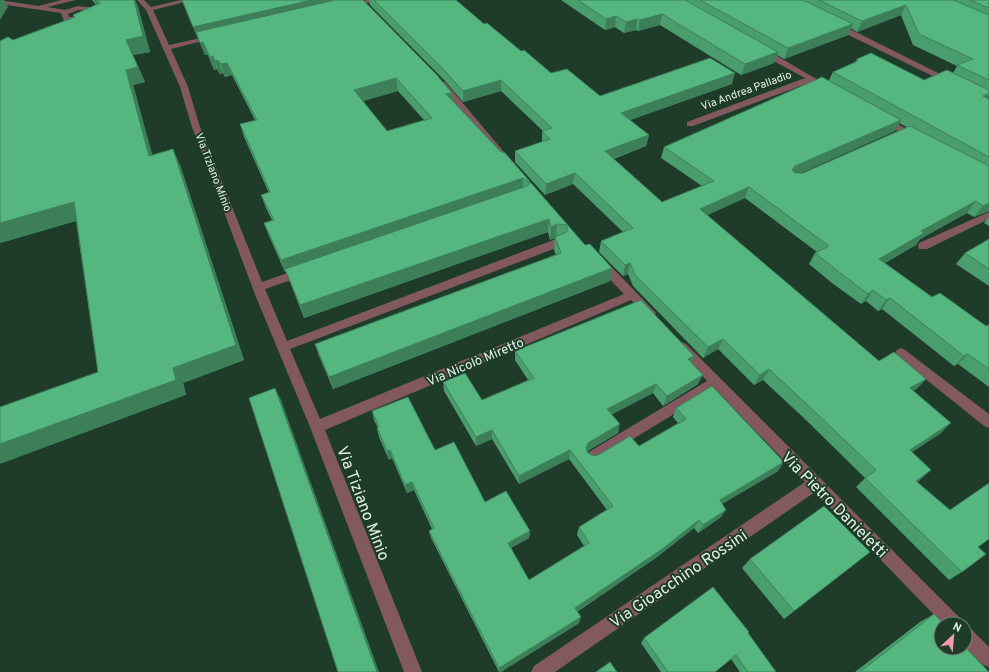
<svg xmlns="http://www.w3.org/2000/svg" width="989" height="672" viewBox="0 0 989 672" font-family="Overpass,sans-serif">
  <rect width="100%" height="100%" fill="#1f3b2a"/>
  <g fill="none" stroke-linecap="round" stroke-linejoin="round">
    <g fill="#82595f" fill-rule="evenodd">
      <polygon points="0,0 38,6 62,0 76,0 47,7 65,10 78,6 97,8 123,0 132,0 101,12 78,10 68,14 69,17 84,16 88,18 84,20 67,21 64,21 61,13 0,4"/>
      <path d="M137 0H144L151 7 181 0H193L153 10 169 45 214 35 218 37 171 49 188 87 199 124 262 282 302 268 308 272 306 275 265 289 287 341 556 239H564L565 242 564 245 290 349 320 419 624 294 596 265 595 262 596 259H604L656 313 654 316C644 319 637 307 631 300L325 430 422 672H404L310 427 256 297 191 124 180 87 146 10Z"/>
      <polygon points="366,0 378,0 349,8 346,6"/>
      <polygon points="832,23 838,23 954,81 947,83 832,27"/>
      <polygon points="759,49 765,49 832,88 825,90 811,82 693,126 687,126 687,122 805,78 759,53"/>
      <polygon points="439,82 445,82 504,152 504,156 498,156 439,86"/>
      <polygon points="883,116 918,135 919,137 918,139 912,139 880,121 880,117"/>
      <polygon points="989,212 989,219 927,249 919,249 918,246 919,243"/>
      <polygon points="682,342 686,344 960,618 962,624 943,624 815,492 555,672 531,672 534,666 805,482 715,389 597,461 592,463 587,461 585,457 587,453 707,381 678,350 676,347 678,344"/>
      <polygon points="901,348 905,350 989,414 989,428 984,426 897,356 895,353 897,350"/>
      <polygon points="965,627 971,629 989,647 989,667 983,665 965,647"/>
    </g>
  </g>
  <g fill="#4a9d6d" fill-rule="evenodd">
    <polygon points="92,0 135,0 138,7 150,52 133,55 145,82 133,85 152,155 180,165 244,360 183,383 186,395 98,372 76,221 0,243 0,41 13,40 74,17 73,15 96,5"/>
    <path d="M182 0 452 93 453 101 500 151 505 153 585 245 612 268 610 281 333 389 319 356 315 344 556 255 554 250 555 238 550 240 548 232 304 318 286 272H285L269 236 264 223 272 220 266 208 261 195 269 193 244 137 240 124 255 120 232 75 225 77 223 73 220 74 217 69 214 70 208 55H205ZM398 91 424 120 387 131 363 101Z"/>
    <path d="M369 0H456L484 24 551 73 600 96 732 84 630 120 649 135 646 146 614 159 662 202 702 186 661 158 664 147 829 80 833 72 855 62 857 59 924 80 953 73 957 66 913 45 901 15 857 32 851 28 848 35 784 59 777 55 774 63 741 75 660 25 638 31 636 30 624 33 615 27 605 30 561 0H989V96L988 98 989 99V211L974 217 967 213 920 239 916 245 885 263 932 297 986 326 989 325V387L958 364 954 366 882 309 878 311 866 301 861 304 832 283 809 264 815 253 817 252 745 198 707 215 879 361 926 379 916 389 913 391 941 433 912 452 920 480 917 482 978 547 962 572 949 580 856 487 865 478 806 420 763 380 754 385 718 349 703 358 633 286 628 274 623 276 599 252 601 241 623 232 573 184 545 195 515 162V151L542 142V131H543L501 91 463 102 445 81 370 5ZM899 123 907 127 803 173H800L895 131Z"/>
    <polygon points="989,217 989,226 984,223"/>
    <polygon points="989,239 989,286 956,264 965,253"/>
    <polygon points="515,351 694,356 691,363 698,384 663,406 653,393 612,414 618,433 587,451 588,453 594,456 639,446 678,423 673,417 676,408 778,471 722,504 721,517 698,533 694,528 657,557 577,612 579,623 501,672 499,672 431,538 429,531 432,529 414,490 407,493 392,458 389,460 379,437 377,428 378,428 374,420 372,411 435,450 485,502 530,531 529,538 511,548 529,580 584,546 577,535 579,527 607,510 569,459 519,484 492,439 476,446 444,391 443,382 482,400 528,380 515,360"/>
    <polygon points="870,552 784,619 742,568 750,559"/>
    <polygon points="934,614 989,672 855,672 920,622"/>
    <polygon points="748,633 776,672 740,672 731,659 715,672 661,672 641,643 644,638"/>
  </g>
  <g fill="#3c7f59">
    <polygon points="0,0 4,0 8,7 0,20"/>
    <polygon points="94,0 96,0 99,6 97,6"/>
    <polygon points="134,0 135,0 138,7 150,52 133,55 145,82 133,85 157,172 149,156 126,70 126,40"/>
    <polygon points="312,0 355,0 196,32 197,37 193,27"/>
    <polygon points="906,5 901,15 857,32 862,21"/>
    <polygon points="662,14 660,25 638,31 640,20"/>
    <polygon points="616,16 615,27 605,30 606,19"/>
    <polygon points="637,19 636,30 624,33 626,22"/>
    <polygon points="853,24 848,35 784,59 788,48"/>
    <polygon points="203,42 208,55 205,55 200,43"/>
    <polygon points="778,52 774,63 741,75 745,64"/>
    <polygon points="213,56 217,69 214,70 210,57"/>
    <polygon points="218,60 223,73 220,74 215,61"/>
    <polygon points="227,63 232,75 225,77 221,64"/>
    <polygon points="735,73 732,84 619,124 621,113"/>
    <polygon points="396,78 398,91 356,103 354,90"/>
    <polygon points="501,80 501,91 463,102 463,91"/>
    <polygon points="452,93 453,105 446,94"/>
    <polygon points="989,93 989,96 985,103 983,96"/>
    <polygon points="901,120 895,131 790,178 792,170 795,166"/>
    <polygon points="649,135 646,146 604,162 605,151"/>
    <polygon points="173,149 180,165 244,360 183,383 186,395 0,464 0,444 173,368"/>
    <polygon points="575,173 573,184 545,195 546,184"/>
    <polygon points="523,178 523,192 285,272 281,260"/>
    <polygon points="749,187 745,198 697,220 700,209"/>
    <polygon points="976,201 967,213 920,239 916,245 872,270 879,259 921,231"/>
    <polygon points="74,202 84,218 0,243 0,223"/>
    <polygon points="989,203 989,211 974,217 983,206"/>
    <polygon points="549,219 548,232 304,318 300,305"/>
    <polygon points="557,224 556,238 550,240 551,227"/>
    <polygon points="630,263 628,274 623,276 625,265"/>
    <polygon points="612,268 610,281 333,389 329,377"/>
    <polygon points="873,290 866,301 861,304 868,294"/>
    <polygon points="890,298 882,309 878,311 886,300"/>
    <polygon points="723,339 718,349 703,358 708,347"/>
    <polygon points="968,354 958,364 954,366 964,356"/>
    <polygon points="694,356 690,365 688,359"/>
    <polygon points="769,369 763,380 754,385 760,375"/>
    <polygon points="703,375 698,384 663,406 667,396"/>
    <polygon points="926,379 916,389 901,398 910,388"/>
    <polygon points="656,384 653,393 605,418 607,409"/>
    <polygon points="275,388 281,400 379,672 377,672"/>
    <polygon points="951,423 941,433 900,460 910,450"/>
    <polygon points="620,424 618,433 586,452 586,448 588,443"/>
    <polygon points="492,430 492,439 476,446 476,437"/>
    <polygon points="390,450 392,458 389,460 387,451"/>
    <polygon points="570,450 569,459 519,484 519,476"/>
    <polygon points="784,462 778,471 715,508 720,500"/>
    <polygon points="931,470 920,480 906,490 916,481"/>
    <polygon points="412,482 414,490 407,493 405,485"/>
    <polygon points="726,510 721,517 698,533 703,525"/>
    <polygon points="699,520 694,528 657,557 573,614 575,608"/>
    <polygon points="530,531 529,538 507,550 508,543"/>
    <polygon points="581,617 579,623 501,672 499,672 499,668"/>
  </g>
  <g fill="#56b67f" stroke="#3c7f59" fill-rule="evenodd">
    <polygon points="97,0 134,0 143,36 126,40 138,67 126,70 149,156 173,149 236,345 173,368 176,380 0,444 0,407 98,372 74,202 0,223 0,41 8,37 13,40 75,17 73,15 100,3"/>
    <polygon points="182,0 312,0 193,27"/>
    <path d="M335 0H363L436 74 452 93 446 94 500 151 505 153 585 245 590 244 612 268 329 377 315 344 561 253 555 237 567 232V225L557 224 551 227 549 219 300 305 285 269 527 186 530 183 523 178 281 260 264 223 274 220 261 195 270 192 240 124 257 120 227 63 221 64 218 60 215 61 213 56 210 57 203 42 200 43 196 32ZM396 78 432 118 387 131 354 90Z"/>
    <polygon points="374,0 456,0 484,24 487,23 521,51 524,50 551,73 567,69 600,96 710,58 735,73 621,113 649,135 605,151 662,202 714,181 664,147 822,77 901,120 795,166 792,170 795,173 803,173 910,126 989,166 989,203 983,206 976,201 921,231 924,233 879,259 932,297 940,293 986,326 989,325 989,369 968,354 964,356 890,298 886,300 873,290 868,294 839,272 815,253 829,246 749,187 700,209 879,361 894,352 926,379 910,388 951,423 910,450 931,470 916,481 950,510 989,483 989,539 978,547 986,554 962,572 865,478 876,470 813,410 769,369 760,375 723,339 708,347 635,275 630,263 625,265 601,241 633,228 575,173 546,184 515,151 550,139 542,131 552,128 501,80 463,91 444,70"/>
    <polygon points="578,0 685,0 778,52 745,64 662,14 640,20 637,19 626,22 616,16 606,19"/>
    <polygon points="700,0 803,0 853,24 788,48"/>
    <polygon points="819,0 953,0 989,15 989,80 957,65 973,59 919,34 906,5 862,21"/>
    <polygon points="970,0 989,0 989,8"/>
    <polygon points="871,53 924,80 947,70 989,90 989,93 983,96 989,99 989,157 833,72 858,61 857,59"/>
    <polygon points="989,239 989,269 965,253"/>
    <polygon points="641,300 694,356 688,359 703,375 667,396 656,384 607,409 620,424 588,443 586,448 588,453 594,456 600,454 630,436 639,446 686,419 676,408 712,386 784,462 720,500 726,510 703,525 699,520 661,550 575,608 581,617 499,668 429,531 434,528 412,482 405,485 390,450 387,451 377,428 379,427 372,411 408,397 435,450 454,442 485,502 506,491 530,531 508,543 529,580 589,543 579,527 613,506 570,450 519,476 492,430 476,437 443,382 465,373 482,400 534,378 515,351"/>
    <polygon points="275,388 377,672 338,672 249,398"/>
    <polygon points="824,506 870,552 794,611 750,559"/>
    <polygon points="713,587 749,632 748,633 776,672 748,672 736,655 715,672 668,672 644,638"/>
    <polygon points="934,614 944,624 941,624 941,648 965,648 965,647 989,672 860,672"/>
    <polygon points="610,662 617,672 596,672"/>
  </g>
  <g text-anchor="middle" stroke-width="4" stroke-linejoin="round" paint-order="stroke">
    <g font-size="11" fill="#e2f3e8" stroke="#1f3b2a">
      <text transform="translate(746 90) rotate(-20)" y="4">Via Andrea Palladio</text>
      <text transform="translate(214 172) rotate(69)" y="4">Via Tiziano Minio</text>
    </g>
    <g font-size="13" fill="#e2f3e8" stroke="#1f3b2a">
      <text transform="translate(475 361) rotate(-23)" y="5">Via Nicolò Miretto</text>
    </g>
    <g font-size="16" fill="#e2f3e8" stroke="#1f3b2a">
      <text transform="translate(364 503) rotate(69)" y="6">Via Tiziano Minio</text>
      <text transform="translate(835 504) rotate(45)" y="6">Via Pietro Danieletti</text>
      <text transform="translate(678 578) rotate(-34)" y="6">Via Gioacchino Rossini</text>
    </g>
  </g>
  <g transform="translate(953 636) rotate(26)"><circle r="19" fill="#1f3b2a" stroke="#6d8576"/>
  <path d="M0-3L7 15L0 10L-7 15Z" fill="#f39aa8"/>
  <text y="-6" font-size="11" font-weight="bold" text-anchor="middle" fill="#e2f3e8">N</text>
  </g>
</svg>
